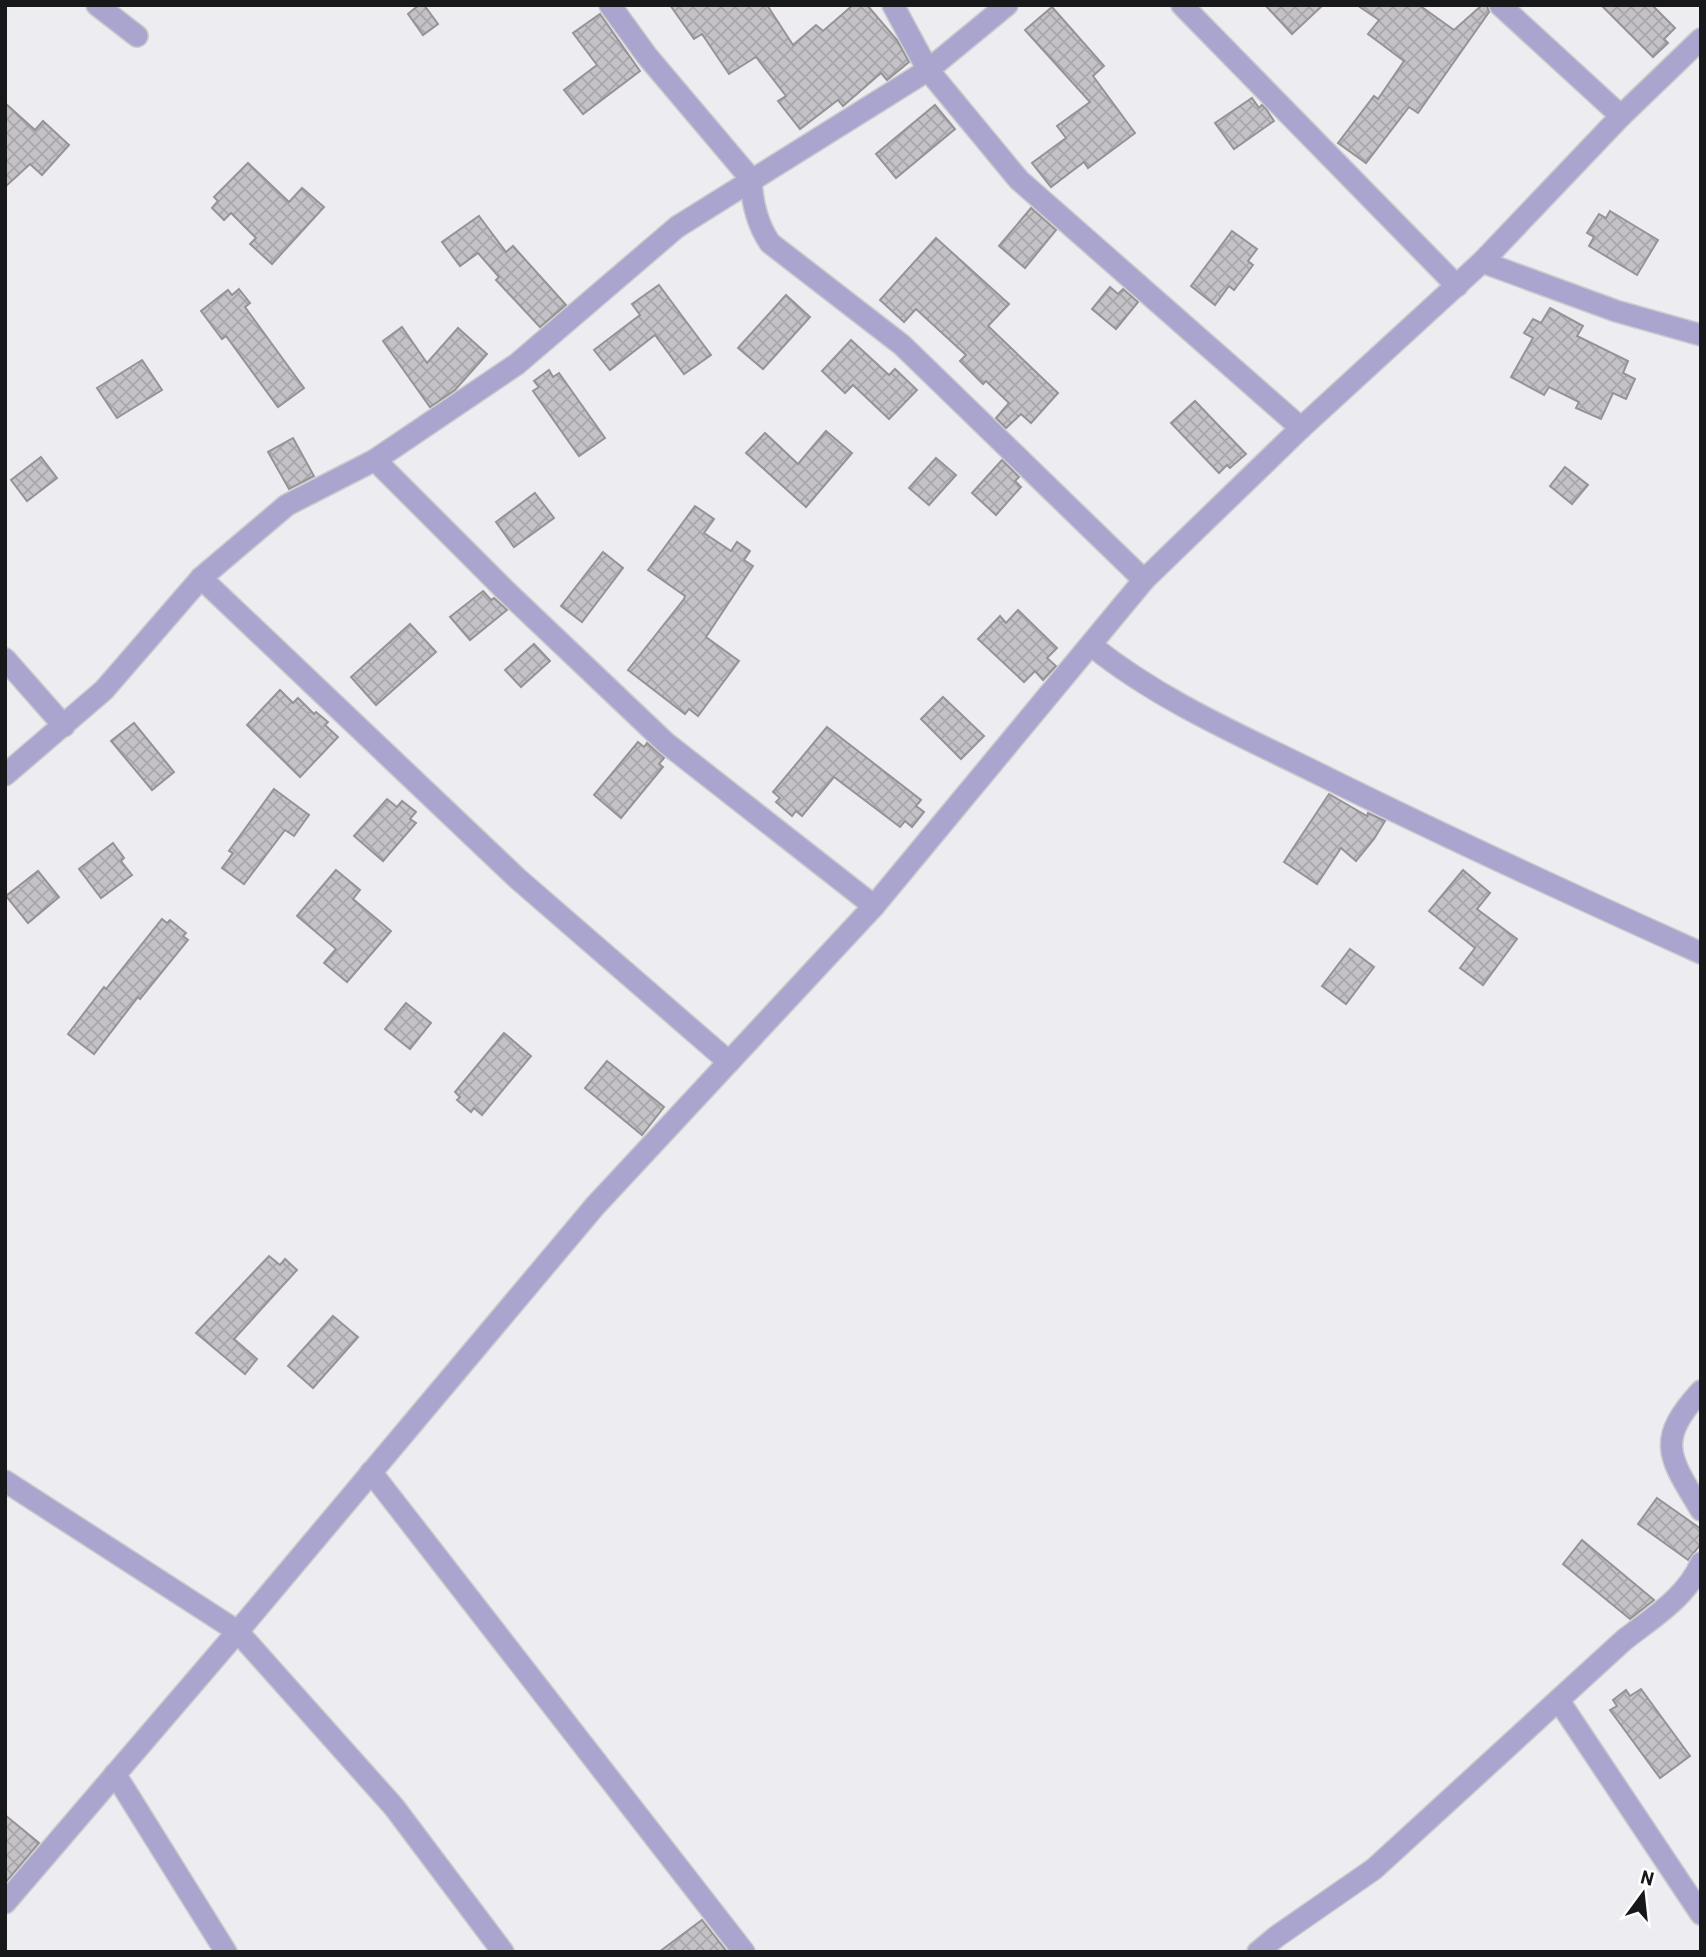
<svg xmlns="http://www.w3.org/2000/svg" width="1706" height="1957" viewBox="0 0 1706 1957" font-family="Barlow,sans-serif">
  <defs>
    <pattern id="building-cross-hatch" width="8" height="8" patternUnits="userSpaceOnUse" patternTransform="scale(1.75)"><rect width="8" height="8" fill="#c4c2c6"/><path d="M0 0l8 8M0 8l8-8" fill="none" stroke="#a8a6aa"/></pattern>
  </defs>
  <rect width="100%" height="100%" fill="#ededf1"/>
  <g fill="url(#building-cross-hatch)" stroke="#969397" stroke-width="2">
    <polygon points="419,5 424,5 438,24 423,35 408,14"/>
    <polygon points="670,5 767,5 793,45 816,25 823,31 853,5 867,5 897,40 909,62 887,80 881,73 843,106 838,100 800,129 778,101 786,96 756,57 729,74 702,34 694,39"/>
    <polygon points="1265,5 1323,5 1292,34"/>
    <polygon points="1357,5 1419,5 1454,30 1482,5 1487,5 1489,12 1418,113 1409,107 1366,163 1338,143 1374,96 1378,99 1404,61 1368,34 1379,20"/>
    <polygon points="1601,5 1652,5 1675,28 1664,39 1668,43 1653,57"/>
    <polygon points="1052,7 1104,66 1093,76 1135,133 1088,168 1084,162 1051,187 1032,163 1066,138 1057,126 1090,102 1025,30"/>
    <polygon points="600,14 640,71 583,114 564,90 597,65 573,33"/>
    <polygon points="1252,98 1259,108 1262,105 1266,109 1274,121 1234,149 1215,123"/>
    <polygon points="5,103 35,130 43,121 69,145 42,175 30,164 5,187"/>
    <polygon points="935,105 955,129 896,178 876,154"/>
    <polygon points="248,163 289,202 302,188 324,207 272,264 250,244 256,238 231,213 224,220 212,208 218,201 214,197"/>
    <polygon points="1031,208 1056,230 1025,268 999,246"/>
    <polygon points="1610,211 1658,240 1637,275 1589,246 1594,237 1587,233 1599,214 1606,218"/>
    <polygon points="479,216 506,252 513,246 566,305 540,327 496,280 499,277 478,253 460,266 442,242"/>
    <polygon points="1232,231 1257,249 1248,261 1253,265 1234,290 1229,286 1215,305 1191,286"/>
    <polygon points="936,238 1009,304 988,326 1058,393 1031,423 1021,414 1006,428 996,418 1009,403 986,381 983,384 960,361 966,355 916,309 904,322 880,300"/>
    <polygon points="659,285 711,355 684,374 655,335 610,370 594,350 640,315 632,304"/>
    <polygon points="1110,287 1118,294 1123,289 1138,302 1116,329 1092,309"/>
    <polygon points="239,289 250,303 245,307 304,388 278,407 226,336 222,339 201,311 228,290 232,295"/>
    <polygon points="786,295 810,317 763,369 738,348"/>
    <polygon points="1550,308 1583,326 1577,336 1628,361 1623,373 1635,379 1626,399 1613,393 1601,419 1576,408 1579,402 1549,387 1544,395 1511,377 1533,338 1524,333 1533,319 1541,323"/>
    <polygon points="402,327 427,363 458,328 487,354 455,390 430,407 383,341"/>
    <polygon points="851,340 889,375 895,369 917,390 889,419 853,385 845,393 822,371"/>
    <polygon points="142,360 162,390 117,418 97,388"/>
    <polygon points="549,370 553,377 559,373 605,438 579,456 533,391 539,387 534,381"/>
    <polygon points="1195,401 1246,454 1230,468 1227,465 1219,473 1171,423"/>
    <polygon points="826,431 852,453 806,507 746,453 765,433 798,464"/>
    <polygon points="293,438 314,476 289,489 268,452"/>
    <polygon points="41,457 57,478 27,501 11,480"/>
    <polygon points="936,458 956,475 929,505 909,488"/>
    <polygon points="1002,460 1019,477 1015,481 1021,487 996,515 972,493"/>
    <polygon points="1565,467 1588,485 1572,504 1550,486"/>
    <polygon points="535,493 554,518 514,547 496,522"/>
    <polygon points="695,506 714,519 704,533 731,551 737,542 750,551 744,560 753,566 706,637 739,661 698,716 689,709 685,714 628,670 684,599 685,596 648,570"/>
    <polygon points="603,552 623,568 582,622 561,606"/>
    <polygon points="483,591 491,600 494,598 507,610 470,640 450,617"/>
    <polygon points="1018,610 1057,648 1047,658 1056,666 1043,680 1035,671 1024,682 978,639 1000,616 1006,623"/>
    <polygon points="410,624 436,652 376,705 351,677"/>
    <polygon points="534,644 550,661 521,687 505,670"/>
    <polygon points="280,690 293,703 298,698 314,714 316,712 328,722 325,725 338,737 300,777 247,725"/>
    <polygon points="943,697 984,736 961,759 921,719"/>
    <polygon points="134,723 174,772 152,790 111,741"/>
    <polygon points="827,727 921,800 916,806 924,812 912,827 905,821 900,827 834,777 802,816 796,811 792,816 776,802 780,798 773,792"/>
    <polygon points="638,742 644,747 647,743 664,758 659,764 663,767 621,818 594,795"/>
    <polygon points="274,789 309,815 294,836 285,830 244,884 222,868 233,853 229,851"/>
    <polygon points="1329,794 1367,816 1368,813 1385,821 1374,839 1356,861 1341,848 1317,884 1284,862"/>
    <polygon points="387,799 397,807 402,801 416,812 410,819 416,823 383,861 354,836"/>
    <polygon points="113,843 124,858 121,861 132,875 101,898 79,869"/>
    <polygon points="336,870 360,890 353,899 391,931 347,982 324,963 336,949 297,916"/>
    <polygon points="1463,870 1490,893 1477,909 1517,939 1483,985 1460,968 1475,948 1429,911"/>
    <polygon points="38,871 59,897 28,923 6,896"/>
    <polygon points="162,919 167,923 170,920 186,933 183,936 188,940 140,999 138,997 94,1054 68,1034 104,987 106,989"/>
    <polygon points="1350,949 1374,967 1346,1004 1322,986"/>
    <polygon points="406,1003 431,1023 410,1049 385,1029"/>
    <polygon points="504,1033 531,1056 482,1115 474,1108 471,1112 457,1100 460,1097 455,1092"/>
    <polygon points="607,1061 664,1107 642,1135 585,1088"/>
    <polygon points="269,1256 280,1265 285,1259 297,1270 234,1339 257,1359 245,1374 196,1333"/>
    <polygon points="333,1316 358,1337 313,1388 288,1366"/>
    <polygon points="1657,1498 1701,1529 1701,1544 1688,1560 1638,1524"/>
    <polygon points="1582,1540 1654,1600 1630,1619 1563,1564"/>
    <polygon points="1641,1689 1690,1756 1660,1778 1610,1710 1617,1706 1613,1700 1626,1690 1630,1696"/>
    <polygon points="5,1815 39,1843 5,1883"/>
    <polygon points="702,1920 727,1952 659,1952"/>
  </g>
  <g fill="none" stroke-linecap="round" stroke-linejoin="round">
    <g stroke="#cbcbce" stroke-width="24">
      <g id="minor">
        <polyline points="97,5 137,36"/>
        <path d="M610 5 647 56 751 179C752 202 757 224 770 243L902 345 1144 580"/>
        <polyline points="893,5 928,70 1019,180 1301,428"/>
        <polyline points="1182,5 1457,286"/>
        <polyline points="1500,5 1621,116"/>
        <polyline points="1482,262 1616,311 1701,335"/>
        <polyline points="375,460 507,592 666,743 874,906"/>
        <polyline points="201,578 518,879 729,1062"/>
        <path d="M1092 646C1159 700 1240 735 1317 773 1444 836 1572 895 1701 953"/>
        <polyline points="5,659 64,726"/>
        <polyline points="5,775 104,690 201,578 287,505 375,460 517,364 677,227 928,70 1007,5"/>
        <path d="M1701 1391C1655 1441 1669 1457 1701 1510"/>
        <polyline points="371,1472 744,1952"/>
        <polyline points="5,1481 237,1631 394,1807 503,1952"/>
        <polyline points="1559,1701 1701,1914"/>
        <polyline points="115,1774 226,1952"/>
        <polyline points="5,1903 250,1617 595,1206 874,906 1144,580 1301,428 1482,262 1621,116 1701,39"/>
        <path d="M1258 1952 1276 1937 1374 1869 1624 1640C1652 1618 1687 1597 1701 1563"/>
      </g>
    </g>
    <use href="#minor" stroke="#a9a5cf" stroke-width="21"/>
  </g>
  <rect width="1706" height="1957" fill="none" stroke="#171819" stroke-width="14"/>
  <g transform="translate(1643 1894) rotate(15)" stroke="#ffffff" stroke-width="5" paint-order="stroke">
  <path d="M0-5L12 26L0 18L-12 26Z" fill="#171819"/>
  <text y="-10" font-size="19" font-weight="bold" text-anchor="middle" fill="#171819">N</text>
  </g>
</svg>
